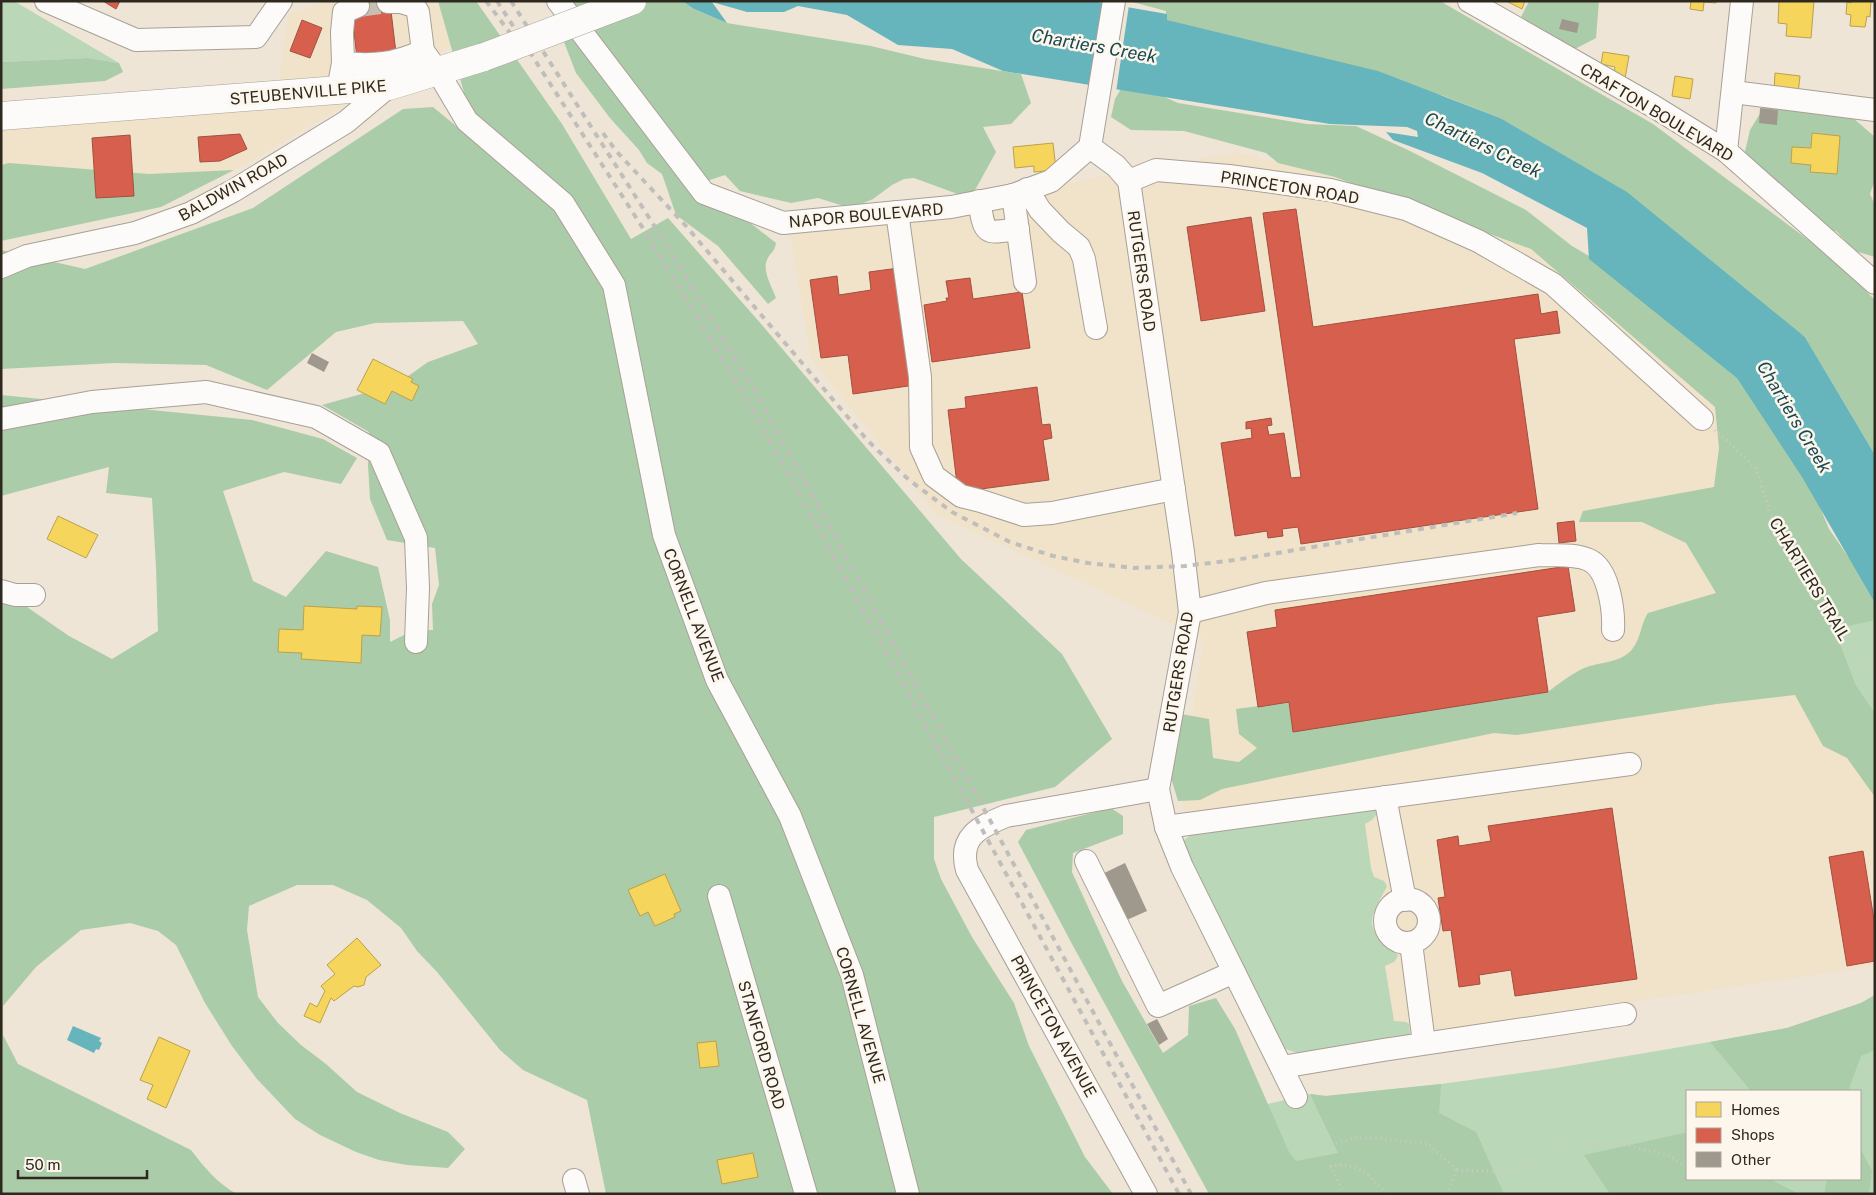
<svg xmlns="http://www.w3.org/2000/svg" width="1876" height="1195" viewBox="0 0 1876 1195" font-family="'Public Sans',sans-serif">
  <rect width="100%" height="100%" fill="#eee5d7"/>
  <g fill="#f1e2ca">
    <polygon points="326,1 437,1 451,46 312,125 241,167 154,197 1,207 1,131 54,118 280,107 280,70 289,13"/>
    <polygon points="1235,152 1335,177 1531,249 1715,407 1722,464 1875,779 1875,966 1388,1038 1189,842 1181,792 1204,639 936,514 811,359 790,234"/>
  </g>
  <g fill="#bad7b7" fill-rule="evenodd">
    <polygon points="1,1 14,1 119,63 88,58 1,62"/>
    <polygon points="1875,619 1875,713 1856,685 1835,628"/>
    <path d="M1375 807 1378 813 1372 820 1365 824 1371 868 1374 877 1384 881 1387 886C1381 900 1362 922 1379 936 1387 943 1393 946 1398 956L1394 962 1385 966 1394 1021 1406 1022 1409 1024 1410 1034 1408 1037 1297 1053 1285 1049 1182 847 1184 840 1196 831Z"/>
    <path d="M1875 995V1194H1299L1251 1108 1310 1094 1326 1096 1441 1084 1556 1068 1710 1042 1787 1028 1861 1003ZM1687 1091H1860V1179H1687Z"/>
  </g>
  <g fill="#abcca9">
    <path d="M438 1H476L562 124 631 239 668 218 762 325 961 559 1062 654 1112 739 1055 787 934 817V859L941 879 972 937 1014 1003 1029 1046 1085 1157 1113 1194H606L587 1100 523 1070 500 1050 437 972 417 951 401 928 367 900 333 885H297L249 906 247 930 258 997 278 1023 301 1045 326 1064 357 1092 400 1113 448 1132 465 1149 448 1168 407 1165 379 1160 356 1152 320 1135 295 1119 257 1079 232 1046 205 1003 176 945 158 931 130 923 81 930 36 967 3 1006V1035L18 1064 191 1150C204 1167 218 1184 237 1194H1V603L27 607 69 636 112 659 158 631 156 567 152 498 106 493 109 467 1 496V395L252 420 323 439 357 458 341 484 284 472 223 491 253 581 286 597 326 551 378 567 390 620V642L412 631 433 630 432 604 439 585 435 548 387 540 370 499 368 465 369 432 322 405 397 384 428 362 478 344 463 321 375 323 336 332 267 390 206 365 115 363 1 369V250L85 269 253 208 403 109 433 107 473 140 465 96Z"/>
    <path d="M548 1H682L694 9 727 23 871 46 925 59 1021 74 1031 103 1011 124 983 127 996 152 974 192 963 196 914 178 904 179 892 185 873 199 859 205 847 207 818 198 791 203 740 191 725 175 707 181 701 200 712 208 749 222 776 243C774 254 770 252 767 260 762 271 772 287 776 298L768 304 718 246 676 215 662 174 647 163 639 150 610 118 576 73Z"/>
    <polygon points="1129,1 1440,1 1653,124 1834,259 1875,300 1875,455 1805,337 1500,118 1444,96 1166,20 1166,11"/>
    <polygon points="1529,1 1599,1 1596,38 1577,48 1547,51 1518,23"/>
    <polygon points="88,58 119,63 123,72 105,81 1,89 1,62"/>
    <path d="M1126 80 1178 103 1307 124 1356 126 1410 151 1526 210 1572 246 1613 270 1750 378 1809 481 1829 529 1847 555 1875 586V620L1835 629 1856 685 1875 713V797L1847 758 1823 746 1795 695 1717 704 1517 735 1494 733 1222 789 1200 800 1178 801 1171 778 1181 714 1209 719 1213 758 1239 762 1257 748 1239 734 1236 709 1289 702 1293 731 1548 692C1558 684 1569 676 1580 670 1596 661 1621 665 1633 648 1641 638 1641 623 1648 613L1716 593 1686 543 1642 522H1579L1583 511 1714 487 1719 448 1715 407 1531 249 1335 177 1278 163 1266 153 1184 131 1131 130 1111 117 1115 99Z"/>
    <polygon points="1823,92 1875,137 1875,180 1870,194 1875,205 1875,257 1855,251 1836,231 1829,232 1743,160 1750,130 1767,102 1808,93"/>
    <polygon points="9,163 149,174 234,170 161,207 1,241 1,165"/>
    <polygon points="1111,808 1123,816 1123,834 1073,853 1072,872 1122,981 1163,1053 1188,1035 1189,1006 1216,998 1235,1029 1289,1152 1296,1161 1338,1153 1310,1094 1326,1096 1441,1084 1439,1113 1476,1132 1504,1194 1209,1194 1072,944 1018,842 1026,830"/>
    <polygon points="1875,995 1875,1050 1861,1056 1848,1091 1751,1091 1710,1042 1787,1028 1861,1003"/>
    <polygon points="1684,1133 1687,1135 1687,1179 1770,1179 1799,1194 1610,1194 1584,1155"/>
    <polygon points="1860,1148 1872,1171 1869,1194 1824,1194 1827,1179 1860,1179"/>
  </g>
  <g fill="#67b5bc">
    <polygon points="682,1 1092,1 1167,14 1167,20 1378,71 1500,118 1627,192 1805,337 1875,455 1875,603 1802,477 1737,378 1589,259 1587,228 1482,173 1393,140 1386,132 1418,137 1417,131 1407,127 1330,124 1003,71 952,49 898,45 847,15 798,6 784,12 747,12 712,2 727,23 694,9"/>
    <polygon points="73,1026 101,1038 99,1041 102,1043 99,1050 96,1049 94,1053 67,1040"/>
  </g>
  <polygon fill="#eee5d7" points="1107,1 1129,5 1116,92 1089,87"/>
  <g fill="#f6d55c" stroke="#baa14a">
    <polygon points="1506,1 1525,1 1522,9"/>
    <polygon points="1691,1 1716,1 1716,3 1704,2 1703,11 1690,9"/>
    <polygon points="1779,1 1814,1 1811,38 1786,36 1787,24 1778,23"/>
    <polygon points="1851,1 1871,1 1870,17 1867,16 1865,27 1850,26 1851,15 1846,14 1847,2 1851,3"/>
    <polygon points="1603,52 1629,56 1625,78 1614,72 1615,67 1601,64"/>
    <polygon points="1775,73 1800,76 1798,94 1774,92"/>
    <polygon points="1675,76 1693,79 1690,99 1672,96"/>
    <polygon points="1812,133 1840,136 1837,174 1810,172 1811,165 1791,163 1792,147 1811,148"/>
    <polygon points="1053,143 1056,170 1034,172 1034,166 1015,168 1013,147"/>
    <polygon points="373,359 413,379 411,382 419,386 412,401 392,391 385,404 357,390"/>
    <polygon points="58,516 98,535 86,558 47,539"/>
    <polygon points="304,606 357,609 357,606 382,607 380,636 362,635 361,663 301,659 302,653 278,652 279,629 303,630"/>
    <polygon points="665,874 681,911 674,914 675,917 655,926 648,912 640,916 628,890"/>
    <polygon points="357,938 381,965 366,977 364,985 358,987 354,986 334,1001 331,998 320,1023 304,1016 310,1003 317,1007 325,991 321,986 335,974 327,965"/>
    <polygon points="159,1037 190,1051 166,1108 147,1099 153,1085 140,1080"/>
    <polygon points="716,1041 719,1066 700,1068 697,1043"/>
    <polygon points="753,1153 758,1177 722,1184 717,1160"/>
  </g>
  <g fill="#d6604d" stroke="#a44f3f">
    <polygon points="103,1 120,1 116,9"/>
    <polygon points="357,1 388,1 389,10 359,14"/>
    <polygon points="391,11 396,53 357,58 352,15"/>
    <polygon points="302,20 322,28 310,58 290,51"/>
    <polygon points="240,134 247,149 220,161 200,162 198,137"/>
    <polygon points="130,135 134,196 96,198 92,138"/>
    <polygon points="1296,209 1313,327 1538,294 1541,314 1557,311 1560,333 1514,339 1538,509 1301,544 1298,527 1282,529 1283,536 1268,538 1267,531 1235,536 1221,443 1252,438 1251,428 1246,429 1246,422 1271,418 1272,425 1267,426 1269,435 1284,433 1291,478 1301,477 1263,213"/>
    <polygon points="1251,217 1265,311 1201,321 1187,227"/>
    <polygon points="899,268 915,385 853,394 848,355 821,358 810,280 837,276 839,295 871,290 869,272"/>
    <polygon points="970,278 973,299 1022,292 1030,348 932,362 924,305 947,301 946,298 949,298 946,281"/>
    <polygon points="1037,387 1042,425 1050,424 1052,438 1043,440 1049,480 958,492 948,410 966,408 965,397"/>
    <polygon points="1574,521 1576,541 1559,543 1557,523"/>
    <polygon points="1568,566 1575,611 1537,617 1548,692 1293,732 1289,702 1258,707 1247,632 1277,627 1275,610"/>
    <polygon points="1612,808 1637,979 1515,996 1511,970 1479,975 1480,984 1459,987 1451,930 1443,931 1438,898 1445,897 1437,840 1458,836 1459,846 1491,841 1488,826"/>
    <polygon points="1863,851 1875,926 1875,961 1847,966 1829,857"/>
  </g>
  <g fill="#9f988d">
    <polygon points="1562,19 1579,23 1577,33 1559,29"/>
    <polygon points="1760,108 1778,110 1777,125 1759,123"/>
    <polygon points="312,353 329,362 324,372 307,363"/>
    <polygon points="1125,863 1147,911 1120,923 1098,876"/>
    <polygon points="1157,1019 1168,1039 1159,1045 1147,1024"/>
  </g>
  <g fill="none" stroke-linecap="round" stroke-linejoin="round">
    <polyline stroke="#c8bfb2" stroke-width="22" stroke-dasharray="22 11" stroke-linecap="butt" points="358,6 388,2"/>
    <g stroke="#a7a096" stroke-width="24">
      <g id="minor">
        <polyline points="46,1 136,40 256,37 281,1"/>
        <polyline points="558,1 704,193 783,223 951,207 1013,195 1051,181 1090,147 1114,1"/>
        <polyline points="1469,1 1653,106 1726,151 1875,283"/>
        <polyline points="388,2 401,2 414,6 418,12 423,51 438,72 467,121 563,203 614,285 664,535 717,680 790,816 852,975 908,1194"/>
        <path d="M343 63C375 66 394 64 423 51"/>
        <polyline points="338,90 343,63 342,32 344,12 358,6"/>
        <polyline points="1733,92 1875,110"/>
        <polyline points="1090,147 1116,166 1129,181 1183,552 1190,612 1158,789 1166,827 1182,867 1296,1097"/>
        <polyline points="1726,151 1742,1"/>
        <polyline points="1129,181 1156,170 1229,176 1330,190 1406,209 1478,241 1553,284 1702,419"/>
        <polyline points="1027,189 1040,210 1061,232 1079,247 1084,259 1096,328"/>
        <polyline points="1013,195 1025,282"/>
        <path d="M979 201C985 235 984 234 1018 229"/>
        <polyline points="897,212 920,377 921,447 934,476 961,496 981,501 1024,515 1052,513 1174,489"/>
        <polyline points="1,267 27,256 135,233 191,213 233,191 346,122 389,86"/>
        <polyline points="1,419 92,402 206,392 316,417 379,453 416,538 418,588 416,642"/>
        <polyline points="1,591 15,595 34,595"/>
        <path d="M1190 612 1266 593 1539 555C1554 556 1574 553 1589 560 1609 569 1614 611 1613 630"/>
        <polyline points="1385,797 1405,900"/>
        <polyline points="1166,827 1630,764"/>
        <polyline points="1086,861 1158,1006 1234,972"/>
        <polyline points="719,896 806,1194"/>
        <circle cx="1407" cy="921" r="22"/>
        <polyline points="1411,943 1424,1043"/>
        <polyline points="1282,1067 1383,1050 1625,1014"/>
        <polyline points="574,1180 578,1194"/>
        <path d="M1146 1194 967 870C958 837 979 827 1006 816L1158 789"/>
      </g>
    </g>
    <g stroke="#a7a096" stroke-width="29">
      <polyline id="major" points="1,116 389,86 484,57"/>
    </g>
    <g stroke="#cdcac5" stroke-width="3" stroke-dasharray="1 4" stroke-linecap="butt">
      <polyline points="1715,430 1756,468 1770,513 1875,685"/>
      <polyline points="1860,1100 1875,1055"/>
      <polyline points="1322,1148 1354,1138 1374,1138 1428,1144 1457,1170"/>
      <polyline points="1457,1170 1513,1172 1570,1142 1624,1145 1668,1155 1687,1167"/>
      <polyline points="1802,1179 1829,1194"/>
      <path d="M1344 1194 1331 1166C1358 1161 1369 1176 1387 1194"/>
      <polyline points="1447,1194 1457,1170"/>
    </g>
    <use href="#minor" stroke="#fcfbf9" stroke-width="22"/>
    <use href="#major" stroke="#fcfbf9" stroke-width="28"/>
    <g stroke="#c0bebb" stroke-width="4" stroke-dasharray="6 6" stroke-linecap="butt">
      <polyline points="486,1 510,33"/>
      <polyline points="497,1 646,233 745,396 882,644 1179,1194"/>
      <polyline points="511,1 655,227 755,391 991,822 1191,1194"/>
      <polyline points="603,133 617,152 686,226 868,441 909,480 952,512 1010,542 1053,556 1088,563 1134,568 1185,566 1235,560 1517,513"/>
    </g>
    <g stroke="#a7a096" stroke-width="29" stroke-linecap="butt">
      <polyline id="major-bridge" points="484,57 632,1"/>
    </g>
    <use href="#major-bridge" stroke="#fcfbf9" stroke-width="28"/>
  </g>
  <g text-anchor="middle" stroke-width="5" stroke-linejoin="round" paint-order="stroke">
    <g font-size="16" fill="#2e281f" stroke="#fcf6ec">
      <text transform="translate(308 92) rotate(-5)" y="6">STEUBENVILLE PIKE</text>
      <text transform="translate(1657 112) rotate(31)" y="6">CRAFTON BOULEVARD</text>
      <text transform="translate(233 187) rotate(-29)" y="6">BALDWIN ROAD</text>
      <text transform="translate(1290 187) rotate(9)" y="6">PRINCETON ROAD</text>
      <text transform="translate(866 215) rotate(-5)" y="6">NAPOR BOULEVARD</text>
      <text transform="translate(1142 271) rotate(82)" y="6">RUTGERS ROAD</text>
      <text transform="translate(1810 579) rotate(59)" y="6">CHARTIERS TRAIL</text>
      <text transform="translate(694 615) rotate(69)" y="6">CORNELL AVENUE</text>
      <text transform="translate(1178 672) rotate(-81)" y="6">RUTGERS ROAD</text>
      <text transform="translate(861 1015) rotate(74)" y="6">CORNELL AVENUE</text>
      <text transform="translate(1054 1026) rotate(61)" y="6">PRINCETON AVENUE</text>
      <text transform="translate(762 1045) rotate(74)" y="6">STANFORD ROAD</text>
    </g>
    <g font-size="18" font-style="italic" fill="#184850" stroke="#fcf6ec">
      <text transform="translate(1094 46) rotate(10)" y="6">Chartiers Creek</text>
      <text transform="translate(1483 145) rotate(26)" y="6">Chartiers Creek</text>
      <text transform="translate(1794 417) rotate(59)" y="6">Chartiers Creek</text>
    </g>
  </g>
  <rect width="1876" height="1195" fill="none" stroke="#2e281f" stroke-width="5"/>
  <rect x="1686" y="1090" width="175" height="90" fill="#fcf6ec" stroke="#aaa49a"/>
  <rect x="1696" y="1102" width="25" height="15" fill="#f6d55c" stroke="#aaa49a"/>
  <text x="1731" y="1115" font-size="15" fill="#2e281f">Homes</text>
  <rect x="1696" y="1128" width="25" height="15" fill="#d6604d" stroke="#aaa49a"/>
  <text x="1731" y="1140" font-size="15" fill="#2e281f">Shops</text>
  <rect x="1696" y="1152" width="25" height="15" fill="#9f988d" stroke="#aaa49a"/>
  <text x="1731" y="1165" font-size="15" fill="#2e281f">Other</text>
  <path d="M18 1170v8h129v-8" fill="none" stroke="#2e281f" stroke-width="2.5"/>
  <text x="25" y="1170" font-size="15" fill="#2e281f" stroke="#fcf6ec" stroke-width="4" paint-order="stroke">50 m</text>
</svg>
